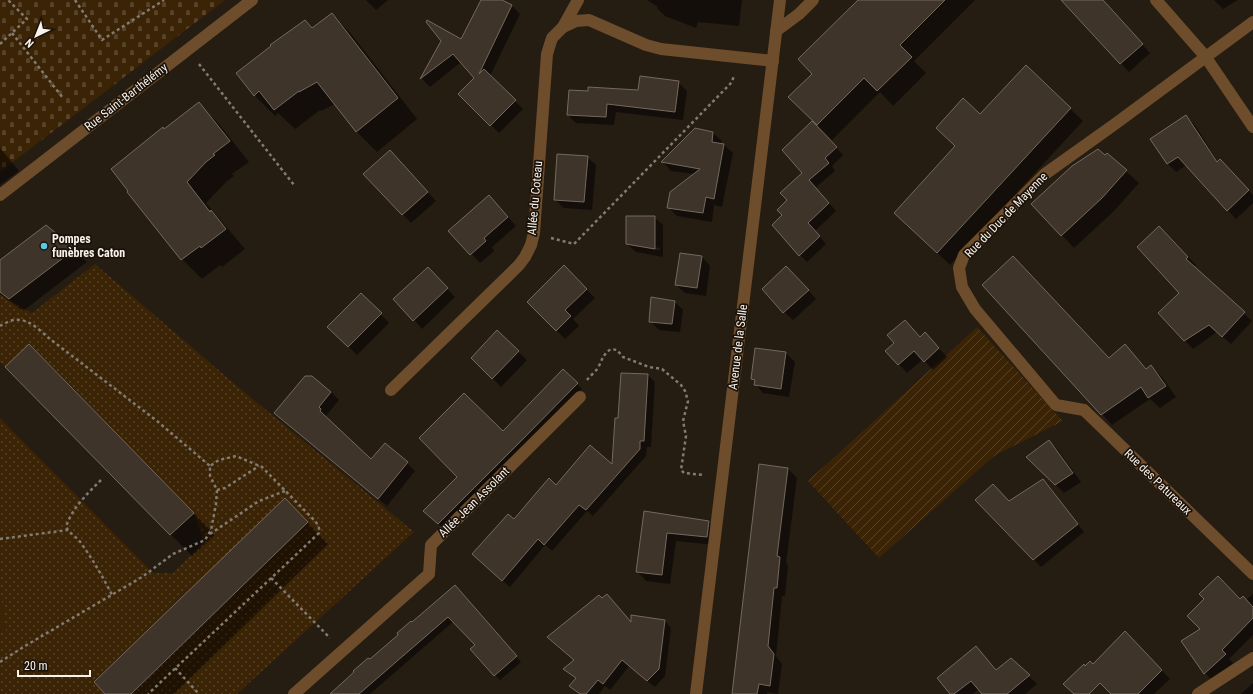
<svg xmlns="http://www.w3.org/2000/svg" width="1253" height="694" viewBox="0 0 1253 694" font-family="'Roboto Condensed',sans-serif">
  <defs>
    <pattern id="grass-dots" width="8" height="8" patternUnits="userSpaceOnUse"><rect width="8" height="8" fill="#3b2305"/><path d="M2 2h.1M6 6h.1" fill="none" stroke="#58432a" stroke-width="1.8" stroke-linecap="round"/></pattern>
    <pattern id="cemetery-stones" width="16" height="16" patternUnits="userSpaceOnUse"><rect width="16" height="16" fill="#3b2305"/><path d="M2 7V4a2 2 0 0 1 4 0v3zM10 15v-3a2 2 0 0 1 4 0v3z" fill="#58432a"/></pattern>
    <pattern id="garden-furrows" width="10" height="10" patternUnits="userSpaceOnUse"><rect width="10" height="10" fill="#3b2305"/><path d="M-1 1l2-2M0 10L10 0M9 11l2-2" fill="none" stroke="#58432a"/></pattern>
  </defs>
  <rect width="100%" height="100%" fill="#251c12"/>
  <polygon fill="url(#grass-dots)" points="95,264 237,386 414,532 237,694 0,694 0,418 153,573 173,573 204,542 194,513 30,344 5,367 0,362 0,292 9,300 32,313"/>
  <polygon fill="url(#cemetery-stones)" points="0,0 225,0 0,172"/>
  <polygon fill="#3b2305" points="0,588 6,632 0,633"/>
  <polygon fill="url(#garden-furrows)" points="977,327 1063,421 994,456 879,558 808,481"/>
  <g fill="#0007" fill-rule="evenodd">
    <polygon points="366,0 388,0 376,10"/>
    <polygon points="482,0 500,0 512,6 520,14 490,76 523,109 499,133 459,94 475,78 461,62 430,87 422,79 443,40 462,41"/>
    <polygon points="647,0 742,0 739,26 698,22 696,28 665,16 657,8 658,7"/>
    <polygon points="859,0 975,0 914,61 926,73 893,106 880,92 832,140 790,97 814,74"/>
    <polygon points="1062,0 1102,0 1150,53 1129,72"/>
    <polygon points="1214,0 1238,0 1223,9"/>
    <polygon points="332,14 352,35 417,119 377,152 357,132 335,104 321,111 320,110 295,129 278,113 275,116 254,95 272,47 305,21 313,29"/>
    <polygon points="1026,67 1083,121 950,265 908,225 956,146 980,116"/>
    <polygon points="678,82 687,91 683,120 616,112 614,125 576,123 568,115 589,92 639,91"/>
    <polygon points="198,103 218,123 249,162 232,174 234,176 226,182 206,203 245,249 222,267 220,265 202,279 182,259 128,193 164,130"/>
    <polygon points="1186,116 1195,125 1218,162 1229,169 1253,195 1253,203 1236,219 1187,165 1176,172 1168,164 1152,139"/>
    <polygon points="819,130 843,155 832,166 835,171 815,188 836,211 815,231 826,244 807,262 800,255 784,215 788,200 804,173"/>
    <polygon points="713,133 722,141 721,144 724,145 733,153 722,207 714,205 712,222 677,216 668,207 694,174 671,171 663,162"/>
    <polygon points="0,148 19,171 0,185"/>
    <polygon points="390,151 436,201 411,223 365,174"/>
    <polygon points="1107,154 1139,183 1114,211 1074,248 1033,204"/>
    <polygon points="587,157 596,165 592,210 564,208 555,200"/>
    <polygon points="497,205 516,226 492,247 494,251 480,263 450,231"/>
    <path d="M654 217 663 225V257L636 252 627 244ZM634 244 660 248V250L634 246Z"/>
    <polygon points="46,226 74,250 87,262 23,311 0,294 0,261"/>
    <polygon points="1167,235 1196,265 1193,267 1252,321 1231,344 1217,332 1193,349 1159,313 1181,293"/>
    <polygon points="702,257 710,266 706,296 685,293 676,285"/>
    <polygon points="564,267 595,298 573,319 579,326 565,339 529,302"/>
    <polygon points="795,276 816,299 793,320 784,312"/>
    <polygon points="436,277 455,297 422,329 414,320"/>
    <polygon points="361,294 389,323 357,355 329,327"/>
    <polygon points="675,302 683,310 680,332 659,330 650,321"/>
    <polygon points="905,321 921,338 933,342 947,357 933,370 923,359 907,373 887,351 896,343"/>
    <polygon points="497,332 527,360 501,387 473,358"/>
    <polygon points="1124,345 1147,369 1151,366 1162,377 1176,397 1160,408 1150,399 1112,425 1102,414 1109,359"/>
    <polygon points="756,350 786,353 795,362 789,397 763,393 755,384 755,382 752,379"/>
    <polygon points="51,366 215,535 192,556 6,367"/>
    <polygon points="563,371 582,389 444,529 430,516 503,432"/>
    <polygon points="648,375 655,382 651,447 647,447 646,456 593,516 587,511 552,551 545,545 510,587 480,561 514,520 556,486 613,466 619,419"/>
    <polygon points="331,392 339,400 326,416 329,418 327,420 371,461 407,463 415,471 387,506 284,421 276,413"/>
    <polygon points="1049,441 1058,450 1081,482 1064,493 1028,457"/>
    <polygon points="760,465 788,469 797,478 786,563 788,566 785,596 782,596 776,656 782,664 778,694 767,692 767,694 733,694"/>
    <polygon points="1043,480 1050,487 1084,532 1041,567 977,500 1009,502"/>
    <polygon points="645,512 709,522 718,531 716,545 676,541 670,584 646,581 638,572"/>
    <polygon points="306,521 328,544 174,694 107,694"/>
    <polygon points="460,591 521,662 500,680 495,675 476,645 454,621 370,694 331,694 412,624"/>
    <polygon points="1253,594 1253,635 1229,659 1233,663 1213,681 1205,673 1202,629 1205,599 1246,600"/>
    <polygon points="665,621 671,628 665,676 655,687 629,666 610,690 605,686 599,694 580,694 571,685 576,679 565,669 631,623"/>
    <polygon points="1125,633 1170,679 1154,694 1112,694"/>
    <polygon points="976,647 997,670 1011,659 1037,684 1025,694 983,694 979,689 973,694 952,694"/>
    <polygon points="1253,683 1253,694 1241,694"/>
  </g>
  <g fill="#3e342a" stroke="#74695e">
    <polygon points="481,0 502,0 512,5 479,74 484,69 516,100 490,126 458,94 474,78 453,54 420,79 441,41 426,22 427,20 461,39"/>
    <polygon points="858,0 945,0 900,45 912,57 877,91 864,78 817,125 788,97 812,74 798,59"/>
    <polygon points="1061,0 1103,0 1143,44 1120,64"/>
    <polygon points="332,13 398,98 356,132 317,82 299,92 299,91 274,110 259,91 254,96 236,73 271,46 270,45 305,20 312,28"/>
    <polygon points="1026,65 1071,108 937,253 894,213 955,146 936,128 963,98 980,114"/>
    <polygon points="640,76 679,81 675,112 607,104 606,117 567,115 569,90 588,91 588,87 638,90"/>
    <polygon points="199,102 230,141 213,154 215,155 206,162 187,182 210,212 211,210 226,229 201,248 200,246 181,260 127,192 128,191 111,169 163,127 164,129"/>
    <polygon points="1186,115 1217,162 1220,159 1249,190 1227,211 1178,157 1167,164 1150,139"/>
    <polygon points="812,121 837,147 825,158 829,163 809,180 829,203 808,223 820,236 799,256 772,225 782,215 777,210 787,200 780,193 802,173 782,150"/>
    <polygon points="695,128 713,132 712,142 724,144 714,199 706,197 703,213 667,208 670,192 700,169 661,162"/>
    <polygon points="1098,149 1105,155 1107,153 1127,170 1102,198 1061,236 1031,204 1072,166"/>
    <polygon points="390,150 428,192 402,215 363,174"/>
    <polygon points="557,154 588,156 584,202 554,200"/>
    <polygon points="489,195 508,217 484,238 486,241 470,255 448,231"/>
    <polygon points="626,216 655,216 655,249 626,244"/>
    <polygon points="46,225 75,249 9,299 0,292 0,260"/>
    <polygon points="1159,226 1188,257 1186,259 1245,312 1222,337 1209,325 1184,341 1158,313 1179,293 1137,247"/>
    <polygon points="680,253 702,256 697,288 675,285"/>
    <polygon points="1013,256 1109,358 1125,344 1146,369 1151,365 1166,386 1148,398 1141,387 1101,415 982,285"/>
    <polygon points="564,265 587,289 565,310 571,316 556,331 527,302"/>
    <polygon points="786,266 809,290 783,313 762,289"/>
    <polygon points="428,267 448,288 413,321 393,299"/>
    <polygon points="361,293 382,313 348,347 327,327"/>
    <polygon points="651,297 675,301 672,324 649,322"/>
    <polygon points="905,320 920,337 925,332 939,348 924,362 914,351 898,365 885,351 894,343 887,335"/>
    <polygon points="497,330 519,351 492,379 471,358"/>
    <polygon points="29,344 194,513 170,535 5,367"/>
    <polygon points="755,348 786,352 781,389 754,385 755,380 751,379"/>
    <polygon points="563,369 578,383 519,443 438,524 423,511 457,477 419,438 464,393 503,431"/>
    <polygon points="621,373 648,374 644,441 640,441 640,449 586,510 579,505 544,545 538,539 502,581 472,554 508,514 514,519 549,478 556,485 590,445 612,464 615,418 618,418"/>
    <polygon points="305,376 312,376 331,392 319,407 321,409 320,411 371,459 385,443 408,462 378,499 274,413"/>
    <polygon points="1049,440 1073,473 1055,485 1026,457"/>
    <polygon points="759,464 788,468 777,556 780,557 777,588 774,588 768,646 774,654 770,686 759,684 757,694 732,694"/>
    <polygon points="1043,479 1078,524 1033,560 975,500 993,484 1009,501"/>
    <polygon points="285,498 308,522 131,694 105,694 94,682"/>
    <polygon points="644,511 709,521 707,537 667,533 662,575 636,572"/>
    <polygon points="1218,576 1240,599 1243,596 1253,607 1253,618 1222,650 1226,654 1204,674 1181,641 1200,629 1187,616 1204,599 1199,594"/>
    <polygon points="455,585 517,656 494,676 470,649 475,645 448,617 359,694 330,694 354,672 353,671 368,658 370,659 398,635 397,633 411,621 412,622"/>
    <polygon points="607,594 631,622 631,615 665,620 659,669 647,681 622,660 603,684 598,680 586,694 580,694 569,686 576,678 563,669 574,660 547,637 599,595 602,598"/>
    <polygon points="1125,631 1162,670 1138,694 1111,694 1100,683 1089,694 1074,694 1063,684 1084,664 1085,666 1090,661 1093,664"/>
    <polygon points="976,646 996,670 1011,658 1030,675 1007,694 982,694 971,681 954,694 950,694 937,678"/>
  </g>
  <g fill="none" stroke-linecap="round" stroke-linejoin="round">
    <g stroke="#827b72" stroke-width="2.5" stroke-dasharray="3 3" stroke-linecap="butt">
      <polyline points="75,0 102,40 164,0"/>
      <polyline points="12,33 63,98"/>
      <polyline points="0,44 27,19 8,0"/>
      <polyline points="199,64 294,185"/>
      <polyline points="551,238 574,244 732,82 734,75"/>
      <path d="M0 326C4 324 10 320 15 320 29 318 40 331 50 339L157 421 210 466"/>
      <path d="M587 380C590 376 595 372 598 368 602 360 603 354 611 349L617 350 623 357 649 367 662 369 681 385 685 391 688 401 683 421 686 436 681 470 684 473 704 475"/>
      <path d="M101 480C87 494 72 508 66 527 70 534 77 537 81 543 93 560 103 577 112 595"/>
      <polyline points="217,490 225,488 259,466"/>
      <polyline points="210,534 259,501 285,491"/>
      <polyline points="0,539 68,530"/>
      <polyline points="271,578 330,638"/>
      <polyline points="0,662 25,646 142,577 173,554 205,540 211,530 216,504 217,490 210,476 210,466 219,460 236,456 262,467 316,522 319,528 319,533 148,694"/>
      <polyline points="175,668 199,694"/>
    </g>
    <g stroke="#6d4d2b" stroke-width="12">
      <polyline points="1156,0 1205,56 1253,127"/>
      <polyline points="1253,22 1115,124 1045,174 964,255 959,268 962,287 975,309 1056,405 1084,410 1253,574"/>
      <polyline points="563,27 578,0"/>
      <polyline points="776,31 799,14 813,0"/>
      <polyline points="0,195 252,0"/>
      <polyline points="391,390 519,265 525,257 531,245 534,233 547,54 552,38 563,27 576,21 589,20 646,45 661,49 773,61"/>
      <polyline points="294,694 429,574 431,545 580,397"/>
      <polyline points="696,694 780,0"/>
      <polyline points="1198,694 1253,658"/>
    </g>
  </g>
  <circle fill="#59c8e4" stroke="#1b1209" stroke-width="1.5" cx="44" cy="246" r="4"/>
  <g text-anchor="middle" stroke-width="3.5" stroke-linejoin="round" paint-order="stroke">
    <g font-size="12" fill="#f8f2eb" stroke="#1b1209">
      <text transform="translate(126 97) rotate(-38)" y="4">Rue Saint-Barthélémy</text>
      <text transform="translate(535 198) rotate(-85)" y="4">Allée du Coteau</text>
      <text transform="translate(1006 215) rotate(-46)" y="4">Rue du Duc de Mayenne</text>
      <text transform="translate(738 347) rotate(-83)" y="4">Avenue de la Salle</text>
      <text transform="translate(1158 482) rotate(44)" y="4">Rue des Patureaux</text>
      <text transform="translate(474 502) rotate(-45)" y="4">Allée Jean Assolant</text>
    </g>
    <g font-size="12" font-weight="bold" fill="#f8f2eb" stroke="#1b1209" text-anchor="start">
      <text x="52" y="243">Pompes<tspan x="52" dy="14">funèbres Caton</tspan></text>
    </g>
  </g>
  <g transform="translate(36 36) rotate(223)" stroke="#1b1209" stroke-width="3" paint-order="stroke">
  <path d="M0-3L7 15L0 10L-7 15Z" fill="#f8f2eb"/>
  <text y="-6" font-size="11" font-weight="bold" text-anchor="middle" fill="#f8f2eb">N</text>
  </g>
  <path d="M18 670v6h72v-6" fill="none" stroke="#f8f2eb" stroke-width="2"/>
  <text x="24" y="670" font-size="12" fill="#f8f2eb" stroke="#1b1209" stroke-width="3" paint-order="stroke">20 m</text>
</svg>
